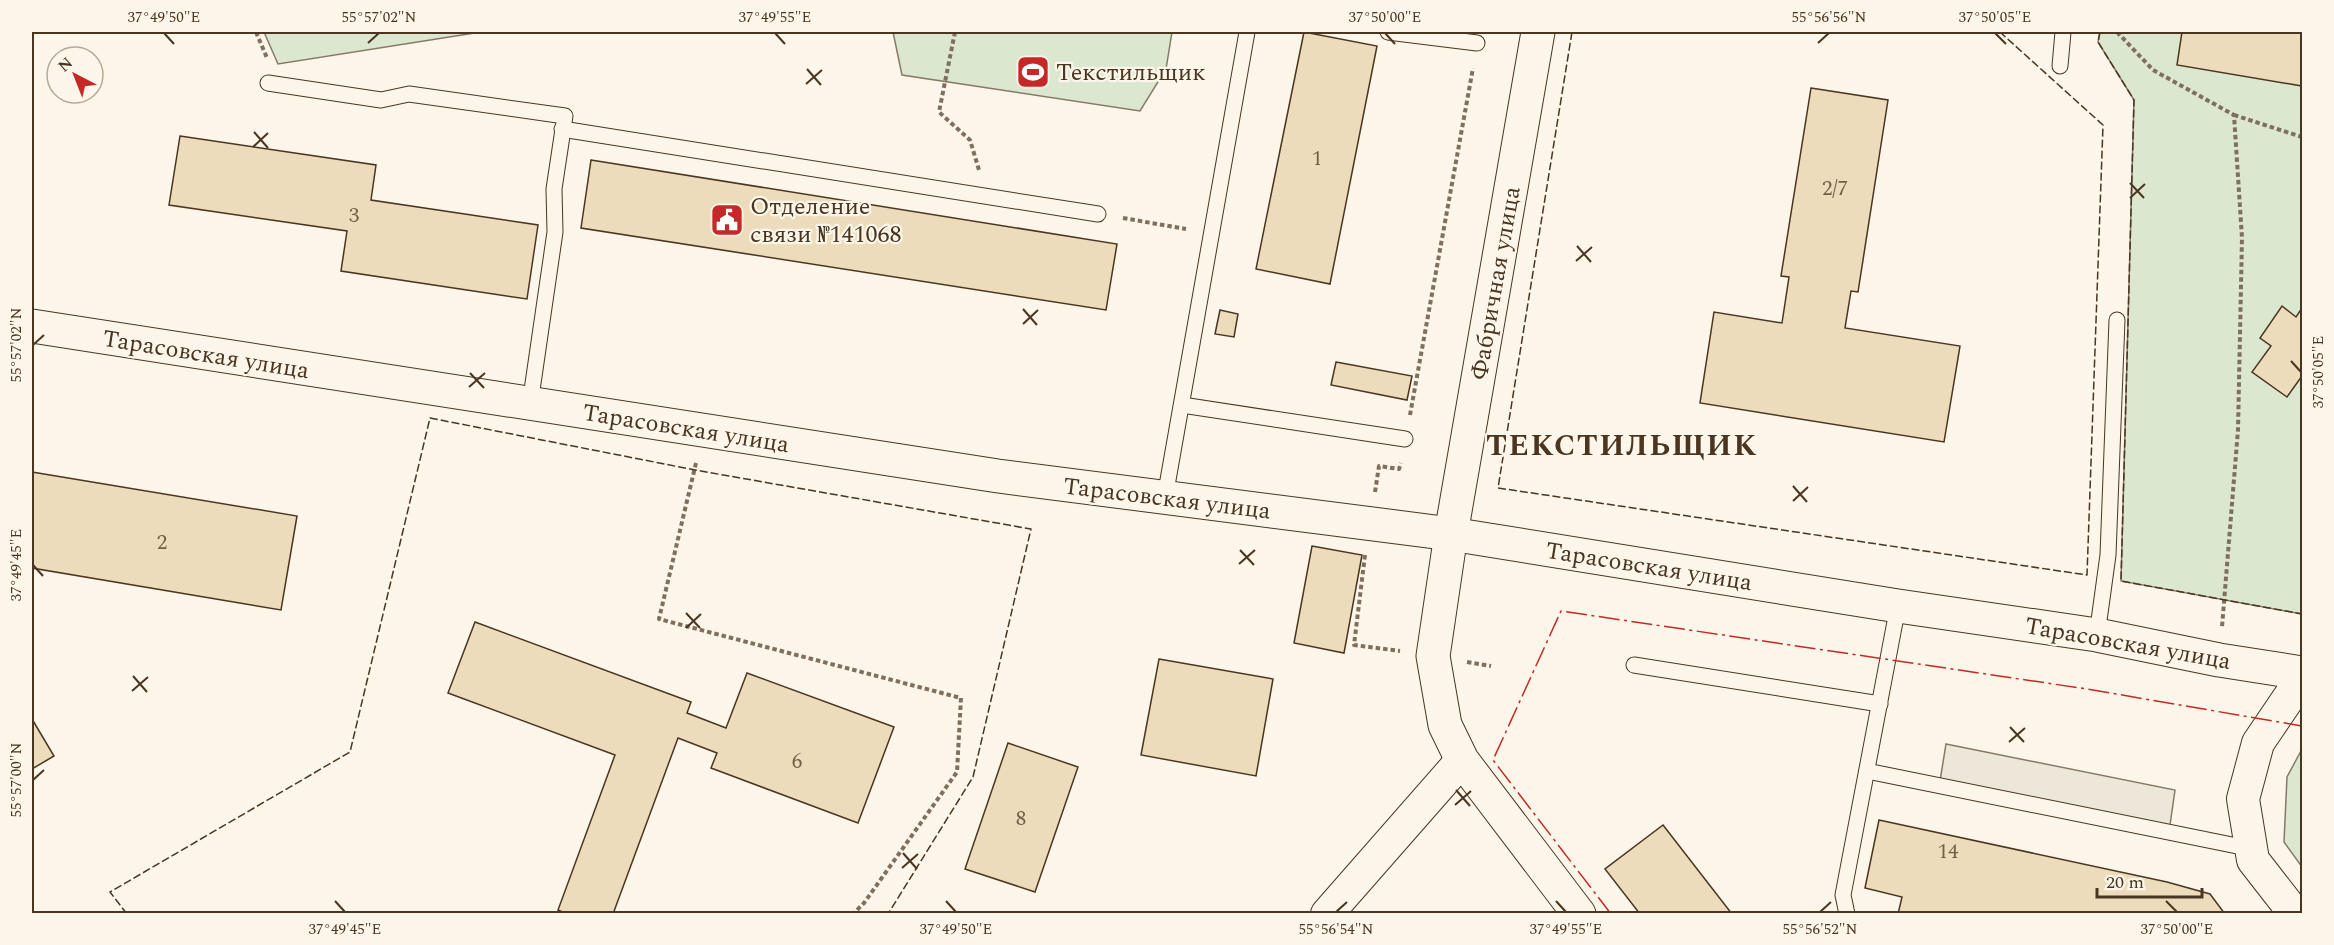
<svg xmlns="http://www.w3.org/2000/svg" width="2334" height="945" viewBox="0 0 2334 945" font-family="Spectral,serif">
  <rect width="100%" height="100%" fill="#fbf6e9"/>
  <g fill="#dce7d0" stroke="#887966" stroke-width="1.5">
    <polygon points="264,32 481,32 278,64"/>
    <polygon points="893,32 1172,32 1166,69 1140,111 902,75"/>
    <polygon points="2100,32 2302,32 2302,614 2121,581 2134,100 2098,42"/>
    <polygon points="2302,749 2302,867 2284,842 2287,777"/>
  </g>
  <polygon fill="#ede7d9" stroke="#887966" stroke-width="1.5" points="1946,744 2175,790 2169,832 1939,787"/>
  <g fill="#ecdcbc" stroke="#4a3520" stroke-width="1.5">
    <polygon points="1304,32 1377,46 1330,284 1256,269"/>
    <polygon points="2182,32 2302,32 2302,86 2177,65"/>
    <polygon points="1811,88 1888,100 1858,292 1851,291 1845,328 1960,346 1944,442 1700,403 1714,312 1782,323 1789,277 1781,276"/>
    <polygon points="180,136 376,165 371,200 538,225 527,299 341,271 347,231 169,205"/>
    <polygon points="591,160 1117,244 1106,310 581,228"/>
    <polygon points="2282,306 2296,317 2302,308 2302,376 2287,397 2252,372 2271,346 2260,338"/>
    <polygon points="1220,310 1238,314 1234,337 1215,334"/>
    <polygon points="1336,362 1412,376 1407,400 1331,385"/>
    <polygon points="32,472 297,516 281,610 32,568"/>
    <polygon points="1312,546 1362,555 1344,653 1294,643"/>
    <polygon points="475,622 691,702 687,713 726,728 747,673 894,727 858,823 711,768 717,753 678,738 613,914 567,914 558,910 615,755 448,693"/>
    <polygon points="1159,659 1273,679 1256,776 1141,755"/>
    <polygon points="32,719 54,756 32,769"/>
    <polygon points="1008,743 1078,767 1035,892 965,869"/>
    <polygon points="1879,820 2167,882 2210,894 2225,914 1898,914 1902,897 1865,888"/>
    <polygon points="1663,825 1732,914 1640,914 1605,869"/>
  </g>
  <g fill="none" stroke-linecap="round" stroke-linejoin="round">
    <g stroke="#4a3520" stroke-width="17">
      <g id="lane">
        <polyline points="1388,32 1477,43"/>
        <polyline points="2060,66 2063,32"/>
        <polyline points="268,83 381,100 409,94 565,116 554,189 555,232 530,404"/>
        <polyline points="562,129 1098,214"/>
        <polyline points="1182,405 1405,439"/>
        <polyline points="1165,497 1247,32"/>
        <polyline points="2097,635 2108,555 2117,320"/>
        <polyline points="1634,665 1880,704"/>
        <polyline points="1867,771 2252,849"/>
        <polyline points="1847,914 1843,895 1898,606"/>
      </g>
    </g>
    <g stroke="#4a3520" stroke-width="34">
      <g id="street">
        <polyline points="1327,914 1462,760"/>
        <polyline points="2295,914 2253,860 2243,799 2258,743 2302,678"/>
      </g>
    </g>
    <g stroke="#4a3520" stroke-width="35">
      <g id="secondary">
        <polyline points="1538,32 1451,534 1433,656 1445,725 1462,760 1579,914"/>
        <polyline points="32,326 998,476 1451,534 1898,606 2097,635 2219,660 2302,673"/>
      </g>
    </g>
    <g stroke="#7f6f5c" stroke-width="4" stroke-dasharray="4.5 3" stroke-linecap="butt">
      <polyline points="256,32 267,58"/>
      <polyline points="955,32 939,112 970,140 979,170"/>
      <polyline points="2117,32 2153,70 2234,115 2242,238 2238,430 2222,627"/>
      <polyline points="2234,115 2302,137"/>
      <polyline points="1123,218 1186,229"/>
      <polyline points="1410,415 1473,68"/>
      <polyline points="696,463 659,619 961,698 957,772 864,903 853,914"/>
      <polyline points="1375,492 1379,466 1399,469 1401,463"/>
      <polyline points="1365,555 1354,645 1400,651"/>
      <polyline points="1467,662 1491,666"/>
    </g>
    <use href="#lane" stroke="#fbf6e9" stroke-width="15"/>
    <use href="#street" stroke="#fbf6e9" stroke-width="32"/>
    <use href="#secondary" stroke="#fbf6e9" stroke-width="33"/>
    <g stroke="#4a3520" stroke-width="1.5" stroke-dasharray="8 3" stroke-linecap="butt">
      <polyline points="1572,32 1498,488 2087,575 2103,125 2001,33 1989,32"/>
      <polyline points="2100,32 2098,42 2134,100 2121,581 2302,614"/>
      <polyline points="127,914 110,892 350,752 430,418 695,470 1031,529 973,777 888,914"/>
    </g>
    <polyline stroke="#c62828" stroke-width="1.5" stroke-dasharray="21 4.5 3 4.5" stroke-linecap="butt" points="1611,914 1493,760 1561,611 2087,689 2302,726"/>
  </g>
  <path fill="none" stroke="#4a3520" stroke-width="2" d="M164 33 174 44M775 33 785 44M1385 33 1395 44M1995 33 2006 44M368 43 379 33M1818 43 1829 33M807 69 821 85M806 84 822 70M254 132 268 148M253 147 268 133M2130 183 2144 198M2130 198 2145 184M1577 246 1591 262M1576 261 1592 247M1023 309 1037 325M1023 324 1038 310M33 345 44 335M2291 361 2301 372M470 373 484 388M469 387 485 373M1793 486 1807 502M1793 501 1808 487M1240 550 1254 565M1239 564 1255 550M33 565 43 576M686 613 700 628M686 628 701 614M133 676 147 692M132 691 148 677M2010 727 2024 742M2009 742 2025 728M33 780 44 770M1456 790 1470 806M1455 805 1471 791M903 853 917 869M902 868 918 854M335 901 345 912M946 901 956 912M1556 901 1566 912M2166 901 2177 912M1336 912 1347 902M1820 912 1831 902"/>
  <defs>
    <g id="stadium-square" transform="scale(1.725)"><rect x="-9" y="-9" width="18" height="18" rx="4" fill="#c62828" stroke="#fbf6e9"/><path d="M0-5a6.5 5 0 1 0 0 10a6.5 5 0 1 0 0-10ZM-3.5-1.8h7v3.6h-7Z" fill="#fff"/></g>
    <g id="civic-square" transform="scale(1.725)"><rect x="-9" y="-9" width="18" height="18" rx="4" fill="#c62828" stroke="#fbf6e9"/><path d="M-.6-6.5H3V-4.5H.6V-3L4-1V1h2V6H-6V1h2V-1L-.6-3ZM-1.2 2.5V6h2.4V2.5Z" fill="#fff"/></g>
  </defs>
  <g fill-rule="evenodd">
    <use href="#stadium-square" x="1033" y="72"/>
    <use href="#civic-square" x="727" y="220"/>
  </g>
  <g text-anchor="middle" stroke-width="4.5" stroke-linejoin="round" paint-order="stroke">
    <g font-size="21" fill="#725f47">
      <text x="1317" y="165">1</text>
      <text x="1835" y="195">2/7</text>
      <text x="354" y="222">3</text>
      <text x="162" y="549">2</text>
      <text x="797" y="768">6</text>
      <text x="1021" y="825">8</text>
      <text x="1948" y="858">14</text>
    </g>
    <g font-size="24" fill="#4a3520" stroke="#fbf6e9" text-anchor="start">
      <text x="1056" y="80">Текстильщик</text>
      <text x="750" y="214">Отделение<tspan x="750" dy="28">связи №141068</tspan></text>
    </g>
    <g font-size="24" fill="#4a3520" stroke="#fbf6e9">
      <text transform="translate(1495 283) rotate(-80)" y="8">Фабричная улица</text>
      <text transform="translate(206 354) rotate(9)" y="8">Тарасовская улица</text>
      <text transform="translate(686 428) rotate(9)" y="8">Тарасовская улица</text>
      <text transform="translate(1167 498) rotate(7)" y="8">Тарасовская улица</text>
      <text transform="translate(1649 566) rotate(9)" y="8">Тарасовская улица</text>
      <text transform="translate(2128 643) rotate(10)" y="8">Тарасовская улица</text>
    </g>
    <g font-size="30" font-weight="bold" letter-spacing="1.5" fill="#4a3520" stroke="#fbf6e9">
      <text x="1622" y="455">ТЕКСТИЛЬЩИК</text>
    </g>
  </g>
  <rect width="2334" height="945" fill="none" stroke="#fbf6e9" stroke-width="66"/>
  <g transform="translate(75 75) rotate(318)"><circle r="28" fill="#fbf6e9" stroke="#b4a999" stroke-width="1.5"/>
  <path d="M0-4.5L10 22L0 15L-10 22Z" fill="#c62828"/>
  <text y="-9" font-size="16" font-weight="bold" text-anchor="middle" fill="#4a3520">N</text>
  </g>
  <path d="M2097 888v9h105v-9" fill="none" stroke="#4a3520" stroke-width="3"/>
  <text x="2106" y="888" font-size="18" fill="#4a3520" stroke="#fbf6e9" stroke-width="4.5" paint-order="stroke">20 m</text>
  <rect x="33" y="33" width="2268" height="879" fill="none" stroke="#4a3520" stroke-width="2"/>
  <g font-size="15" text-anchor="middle" fill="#4a3520">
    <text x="164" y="22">37°49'50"E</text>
    <text x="379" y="22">55°57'02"N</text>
    <text x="775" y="22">37°49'55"E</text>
    <text x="1385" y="22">37°50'00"E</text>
    <text x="1829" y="22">55°56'56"N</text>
    <text x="1995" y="22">37°50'05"E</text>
    <text transform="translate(16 345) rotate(-90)" y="5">55°57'02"N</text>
    <text transform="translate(2318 372) rotate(-90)" y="5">37°50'05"E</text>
    <text transform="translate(16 565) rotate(-90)" y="5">37°49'45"E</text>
    <text transform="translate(16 780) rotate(-90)" y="5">55°57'00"N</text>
    <text x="345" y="934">37°49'45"E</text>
    <text x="956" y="934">37°49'50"E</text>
    <text x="1336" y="934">55°56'54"N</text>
    <text x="1566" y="934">37°49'55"E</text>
    <text x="1820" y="934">55°56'52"N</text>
    <text x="2177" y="934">37°50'00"E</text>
  </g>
</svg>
